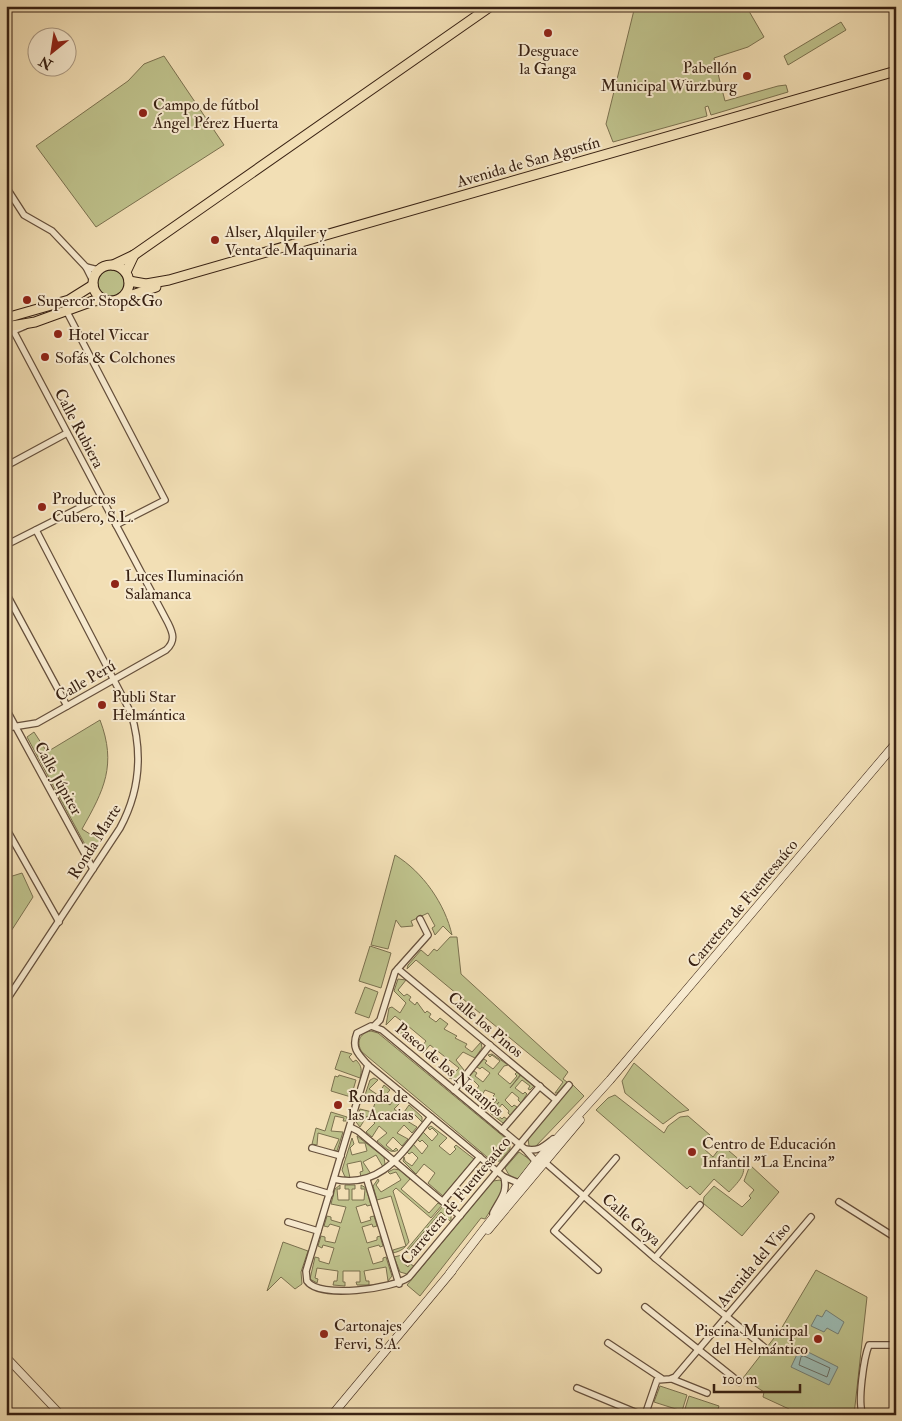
<svg xmlns="http://www.w3.org/2000/svg" width="902" height="1421" viewBox="0 0 902 1421" font-family="'IM FELL Double Pica',serif">
  <rect width="100%" height="100%" fill="#f2dfb5"/>
  <filter id="stains"><feTurbulence type="fractalNoise" baseFrequency=".004" numOctaves="4"/><feColorMatrix values="0 0 0 0 .2 0 0 0 0 .09 0 0 0 0 .02 0 0 0 .5 -.17"/></filter>
  <radialGradient id="worn" r=".72"><stop offset=".6" stop-color="#630" stop-opacity="0"/><stop offset="1" stop-color="#630" stop-opacity=".3"/></radialGradient>
  <g fill="#bec18b" stroke="#7b714f">
    <polygon points="635,6 746,6 764,37 748,47 714,58 725,101 778,86 786,85 788,92 711,115 708,106 705,107 707,116 613,142 606,124"/>
    <polygon points="841,22 846,30 788,65 784,56"/>
    <polygon points="164,56 224,145 96,227 36,146 128,81 144,64"/>
    <circle cx="111" cy="283" r="13"/>
    <path d="M100 720C117 765 104 790 82 829L101 841 95 850 89 852 27 737 34 732 47 752Z"/>
    <path d="M395 855C423 872 445 904 452 935L443 926 435 935 432 928 435 926 428 913 411 921 413 926 401 927 396 920 388 949 371 945Z"/>
    <polygon points="22,873 33,897 6,939 6,878"/>
    <polygon points="450,937 457,937 461,974 568,1072 563,1079 567,1082 557,1093 555,1093 563,1082 416,960 407,969 408,965 421,950 428,956 434,949 437,951"/>
    <polygon points="370,946 391,953 381,988 359,981"/>
    <polygon points="398,979 406,980 398,990 404,996 407,994 411,997 409,1000 415,1005 417,1002 425,1013 427,1011 431,1014 429,1017 436,1022 440,1018 448,1024 444,1029 457,1036 455,1038 467,1044 465,1047 472,1052 481,1042 482,1048 475,1058 463,1052 456,1060 464,1070 455,1080 449,1078 459,1068 430,1045 423,1053 419,1050 426,1041 408,1026 401,1034 397,1031 404,1023 395,1016 386,1025 389,1008 392,1007 400,1013 406,1003 394,991"/>
    <polygon points="365,987 378,992 369,1018 355,1013"/>
    <path d="M371 1031 378 1033 510 1142V1149L500 1161 493 1162 362 1052C356 1043 359 1033 371 1031Z"/>
    <path d="M341 1051 352 1054 349 1057 353 1062 356 1060C362 1066 362 1070 360 1078L335 1069Z"/>
    <polygon points="492,1054 508,1065 504,1066 498,1074 510,1084 517,1076 515,1074 517,1072 520,1075 510,1088 521,1075 534,1086 530,1090 528,1089 530,1086 522,1080 515,1088 523,1094 525,1092 527,1094 521,1103 518,1100 519,1098 512,1092 505,1100 512,1107 514,1105 517,1107 510,1115 508,1113 509,1111 502,1104 495,1113 502,1119 504,1117 507,1119 503,1123 490,1113 499,1102 490,1112 486,1109 488,1106 490,1108 497,1100 493,1096 495,1094 485,1090 478,1102 463,1087 464,1084 466,1086 465,1088 473,1094 479,1086 472,1079 470,1081 467,1079 474,1071 477,1073 475,1076 483,1082 490,1073 482,1067 480,1069 477,1067 484,1059 487,1061 485,1063 493,1069 500,1061 492,1055 490,1057 488,1055"/>
    <polygon points="634,1063 689,1110 678,1113 663,1124 625,1093 622,1081"/>
    <polygon points="339,1075 356,1080 351,1097 331,1091 335,1076 338,1077"/>
    <path d="M374 1078 378 1080 369 1089 378 1095 384 1085 390 1090 382 1099 390 1105 397 1095 403 1100 394 1109 402 1115 409 1105 422 1117V1122L413 1113 407 1121 417 1127 412 1133 404 1125 397 1133 408 1139 402 1146 393 1137 386 1145 393 1151 396 1148 398 1150C390 1155 384 1146 377 1141L387 1133 379 1126 372 1137 366 1132 375 1123 367 1116 360 1127 356 1122 360 1109 372 1112 375 1103 363 1101 370 1080Z"/>
    <polygon points="573,1085 584,1096 534,1148 529,1146 528,1138"/>
    <path d="M615 1095 664 1133 668 1126 680 1117 688 1116 710 1135 703 1148 713 1157 722 1145 742 1162C748 1174 737 1183 729 1192L714 1179 700 1195 690 1186 687 1189 596 1110 608 1098Z"/>
    <polygon points="331,1112 347,1117 346,1121 343,1121 344,1118 335,1116 331,1131 343,1132 337,1151 334,1150 339,1139 318,1133 317,1145 312,1144 316,1128 325,1131"/>
    <polygon points="431,1126 447,1138 439,1146 450,1155 456,1149 454,1147 456,1145 474,1159 443,1196 428,1183 435,1173 424,1164 416,1174 403,1161 404,1157 405,1161 412,1166 418,1158 412,1152 409,1154 407,1152 413,1144 422,1154 428,1146 422,1140 420,1142 417,1139 423,1132 432,1141 438,1134 432,1128 430,1130 428,1128"/>
    <polygon points="357,1136 384,1157 385,1164 383,1167 376,1155 363,1162 371,1174 361,1177 360,1172 363,1171 361,1161 347,1164 350,1178 345,1177 342,1170 352,1138 354,1144 350,1148 352,1155 367,1151 365,1143 359,1143"/>
    <polygon points="519,1152 532,1161 517,1180 509,1175 505,1168"/>
    <polygon points="750,1165 779,1192 742,1236 703,1203 704,1197 714,1186 742,1207 751,1198 749,1196 754,1190 744,1181"/>
    <path d="M394 1169 400 1170 410 1179 401 1189 429 1213 438 1203 442 1205 431 1218 396 1188 393 1191 409 1242C404 1249 401 1251 393 1253V1250L406 1246 391 1196 377 1200 373 1186 378 1179 379 1181 376 1185 381 1192 401 1180 396 1172 390 1174 388 1172Z"/>
    <polygon points="500,1180 502,1182 502,1192 485,1219 481,1218 420,1296 407,1285 493,1181"/>
    <polygon points="340,1185 340,1189 337,1189 338,1200 349,1200 349,1189 345,1189 345,1185 355,1185 355,1189 352,1189 352,1200 364,1200 365,1189 361,1189 361,1185 366,1188 371,1205 367,1206 366,1204 356,1207 361,1223 371,1220 370,1217 374,1216 377,1226 373,1227 372,1224 362,1227 367,1243 377,1240 377,1237 380,1236 383,1246 380,1247 379,1245 368,1248 373,1264 383,1261 383,1258 386,1257 392,1276 388,1281 386,1267 364,1271 366,1281 369,1281 369,1285 357,1285 356,1282 360,1282 360,1271 343,1271 343,1282 345,1282 345,1286 333,1285 334,1281 337,1281 338,1271 317,1268 315,1278 318,1279 317,1283 310,1279 315,1257 319,1258 319,1261 329,1264 334,1248 323,1245 322,1248 318,1246 321,1236 325,1237 325,1241 335,1243 340,1227 330,1224 328,1227 324,1226 327,1216 331,1217 331,1220 341,1223 346,1207 331,1204 335,1189"/>
    <polygon points="443,1206 451,1213 451,1222 441,1212 400,1260 408,1267 410,1264 414,1266 407,1274 400,1272 394,1257 402,1255"/>
    <polygon points="283,1242 308,1251 301,1272 302,1284 295,1289 281,1277 267,1291"/>
    <polygon points="816,1270 867,1297 854,1415 791,1415 787,1413 789,1409 763,1397 764,1392 743,1378 781,1329"/>
    <polygon points="660,1386 687,1395 682,1411 654,1402"/>
    <polygon points="689,1396 719,1406 716,1415 693,1415 684,1412"/>
  </g>
  <g fill="#9cbcb4" stroke="#747e74">
    <polygon points="826,1310 844,1322 838,1334 827,1328 824,1332 811,1326 817,1315 822,1317"/>
    <polygon points="800,1348 838,1367 829,1385 791,1367"/>
  </g>
  <g fill="none" stroke-linecap="round" stroke-linejoin="round">
    <polygon stroke="#6a6e64" stroke-width="1" points="804,1356 830,1368 827,1377 799,1365 801,1357"/>
    <g stroke="#66503c" stroke-width="8">
      <g id="minor">
        <polyline points="6,187 24,215 52,231 86,267"/>
        <polyline points="93,281 86,267 98,270"/>
        <polyline points="67,312 165,500 116,525"/>
        <polyline points="6,334 25,326"/>
        <polyline points="6,466 67,433"/>
        <polyline points="6,545 101,497"/>
        <polyline points="6,593 67,706"/>
        <polyline points="6,709 93,869"/>
        <path d="M6 728 37 723 166 650C176 641 173 633 168 623L14 332"/>
        <polyline points="6,828 59,922"/>
        <polyline points="398,969 556,1100"/>
        <path d="M6 1001 120 828C140 791 143 753 131 713L36 530"/>
        <polyline points="374,1026 380,1020 395,972 428,935 420,919"/>
        <path d="M368 1065 306 1271 307 1281C319 1299 393 1289 409 1277L569 1085"/>
        <polyline points="454,1090 490,1045"/>
        <polyline points="350,1127 358,1131 460,1216"/>
        <polyline points="502,1130 540,1086"/>
        <polyline points="312,1148 341,1156"/>
        <path d="M525 1149C538 1152 543 1147 553 1139"/>
        <path d="M334 1179C383 1190 404 1149 431 1117"/>
        <polyline points="367,1180 399,1284"/>
        <path d="M521 1184 504 1177 368 1065C358 1054 351 1048 357 1033L371 1026 382 1030 525 1149 536 1162 547 1164 655 1258 764 1347"/>
        <polyline points="300,1185 330,1194"/>
        <polyline points="443,1201 480,1157"/>
        <polyline points="839,1202 896,1238"/>
        <path d="M493 1213C500 1199 508 1193 504 1177"/>
        <polyline points="288,1222 318,1231"/>
        <polyline points="655,1258 700,1205"/>
        <polyline points="598,1270 554,1231 616,1158"/>
        <polyline points="645,1307 739,1382"/>
        <polyline points="608,1343 661,1378"/>
        <polyline points="672,1379 707,1393"/>
        <polyline points="577,1388 642,1415"/>
        <polyline points="645,1415 657,1380 670,1379 675,1377 811,1217"/>
        <path d="M863 1415C857 1403 864 1357 869 1345H891L896 1341"/>
      </g>
    </g>
    <g stroke="#66503c" stroke-width="9">
      <polyline id="tertiary" points="6,1357 61,1415"/>
    </g>
    <g stroke="#382113" stroke-width="9">
      <g id="secondary">
        <polyline points="488,1230 580,1120"/>
        <polyline points="450,1273 536,1162 610,1080 896,743"/>
        <polyline points="332,1415 452,1271"/>
      </g>
    </g>
    <g stroke="#382113" stroke-width="11">
      <g id="primary">
        <polyline points="113,265 134,255 491,6"/>
        <polyline points="126,272 134,255"/>
      </g>
    </g>
    <g stroke="#382113" stroke-width="11">
      <g id="trunk">
        <circle cx="111" cy="283" r="18"/>
        <polyline points="129,281 146,284 169,280 896,71"/>
        <polyline points="123,298 156,287"/>
        <polyline points="6,318 69,300 93,285"/>
        <polyline points="6,327 35,322 93,301 103,300"/>
      </g>
    </g>
    <use href="#minor" stroke="#f7eacf" stroke-width="5.5"/>
    <use href="#tertiary" stroke="#f7eacf" stroke-width="7"/>
    <use href="#secondary" stroke="#f7eacf" stroke-width="8"/>
    <use href="#primary" stroke="#f2dfb5" stroke-width="9"/>
    <use href="#trunk" stroke="#f2dfb5" stroke-width="9"/>
  </g>
  <g fill="#8f2418" stroke="#f7eacf" stroke-width="2">
    <circle cx="548" cy="33" r="5"/>
    <circle cx="747" cy="76" r="5"/>
    <circle cx="143" cy="113" r="5"/>
    <circle cx="215" cy="240" r="5"/>
    <circle cx="27" cy="300" r="5"/>
    <circle cx="58" cy="334" r="5"/>
    <circle cx="45" cy="357" r="5"/>
    <circle cx="42" cy="507" r="5"/>
    <circle cx="115" cy="584" r="5"/>
    <circle cx="102" cy="705" r="5"/>
    <circle cx="338" cy="1105" r="5"/>
    <circle cx="692" cy="1152" r="5"/>
    <circle cx="324" cy="1334" r="5"/>
    <circle cx="818" cy="1339" r="5"/>
  </g>
  <g text-anchor="middle" stroke-width="4" stroke-linejoin="round" paint-order="stroke">
    <g font-size="16" fill="#382113" stroke="#f7eacf" text-anchor="start">
      <text x="548" y="56" text-anchor="middle">Desguace<tspan x="548" dy="18">la Ganga</tspan></text>
      <text x="737" y="73" text-anchor="end">Pabellón<tspan x="737" dy="18">Municipal Würzburg</tspan></text>
      <text x="153" y="110">Campo de fútbol<tspan x="153" dy="18">Ángel Pérez Huerta</tspan></text>
      <text x="225" y="237">Alser, Alquiler y<tspan x="225" dy="18">Venta de Maquinaria</tspan></text>
      <text x="37" y="306">Supercor Stop&amp;Go</text>
      <text x="68" y="340">Hotel Viccar</text>
      <text x="55" y="363">Sofás &amp; Colchones</text>
      <text x="52" y="504">Productos<tspan x="52" dy="18">Cubero, S.L.</tspan></text>
      <text x="125" y="581">Luces Iluminación<tspan x="125" dy="18">Salamanca</tspan></text>
      <text x="112" y="702">Publi Star<tspan x="112" dy="18">Helmántica</tspan></text>
      <text x="348" y="1102">Ronda de<tspan x="348" dy="18">las Acacias</tspan></text>
      <text x="702" y="1149">Centro de Educación<tspan x="702" dy="18">Infantil "La Encina"</tspan></text>
      <text x="334" y="1331">Cartonajes<tspan x="334" dy="18">Fervi, S.A.</tspan></text>
      <text x="808" y="1336" text-anchor="end">Piscina Municipal<tspan x="808" dy="18">del Helmántico</tspan></text>
    </g>
    <g font-size="16" fill="#382113" stroke="#f7eacf">
      <text transform="translate(528 161) rotate(-16)" y="6">Avenida de San Agustín</text>
      <text transform="translate(80 428) rotate(62)" y="6">Calle Rubiera</text>
      <text transform="translate(85 680) rotate(-30)" y="6">Calle Perú</text>
      <text transform="translate(59 778) rotate(61)" y="6">Calle Júpiter</text>
      <text transform="translate(94 841) rotate(-58)" y="6">Ronda Marte</text>
      <text transform="translate(742 903) rotate(-50)" y="6">Carretera de Fuentesaúco</text>
      <text transform="translate(486 1024) rotate(40)" y="6">Calle los Pinos</text>
      <text transform="translate(450 1069) rotate(40)" y="6">Paseo de los Naranjos</text>
      <text transform="translate(455 1200) rotate(-50)" y="6">Carretera de Fuentesaúco</text>
      <text transform="translate(632 1219) rotate(40)" y="6">Calle Goya</text>
      <text transform="translate(753 1264) rotate(-50)" y="6">Avenida del Viso</text>
    </g>
  </g>
  <rect width="902" height="1421" fill="none" stroke="#f2dfb5" stroke-width="25"/>
  <rect x="8" y="8" width="887" height="1406" fill="none" stroke="#382113" stroke-width="2.5"/>
  <rect x="12" y="12" width="877" height="1396" fill="none" stroke="#382113"/>
  <g transform="translate(52 52) rotate(210)"><circle r="24" fill="#f7eacf" stroke="#ab9a84"/>
  <path d="M0-4L9 19L0 12L-9 19Z" fill="#8f2418"/>
  <text y="-8" font-size="14" font-weight="bold" text-anchor="middle" fill="#382113">N</text>
  </g>
  <path d="M714 1384v8h86v-8" fill="none" stroke="#382113" stroke-width="2.5"/>
  <text x="722" y="1384" font-size="15" fill="#382113" stroke="#f7eacf" stroke-width="4" paint-order="stroke">100 m</text>
  <rect width="100%" height="100%" filter="url(#stains)"/>
  <rect width="100%" height="100%" fill="url(#worn)"/>
</svg>
